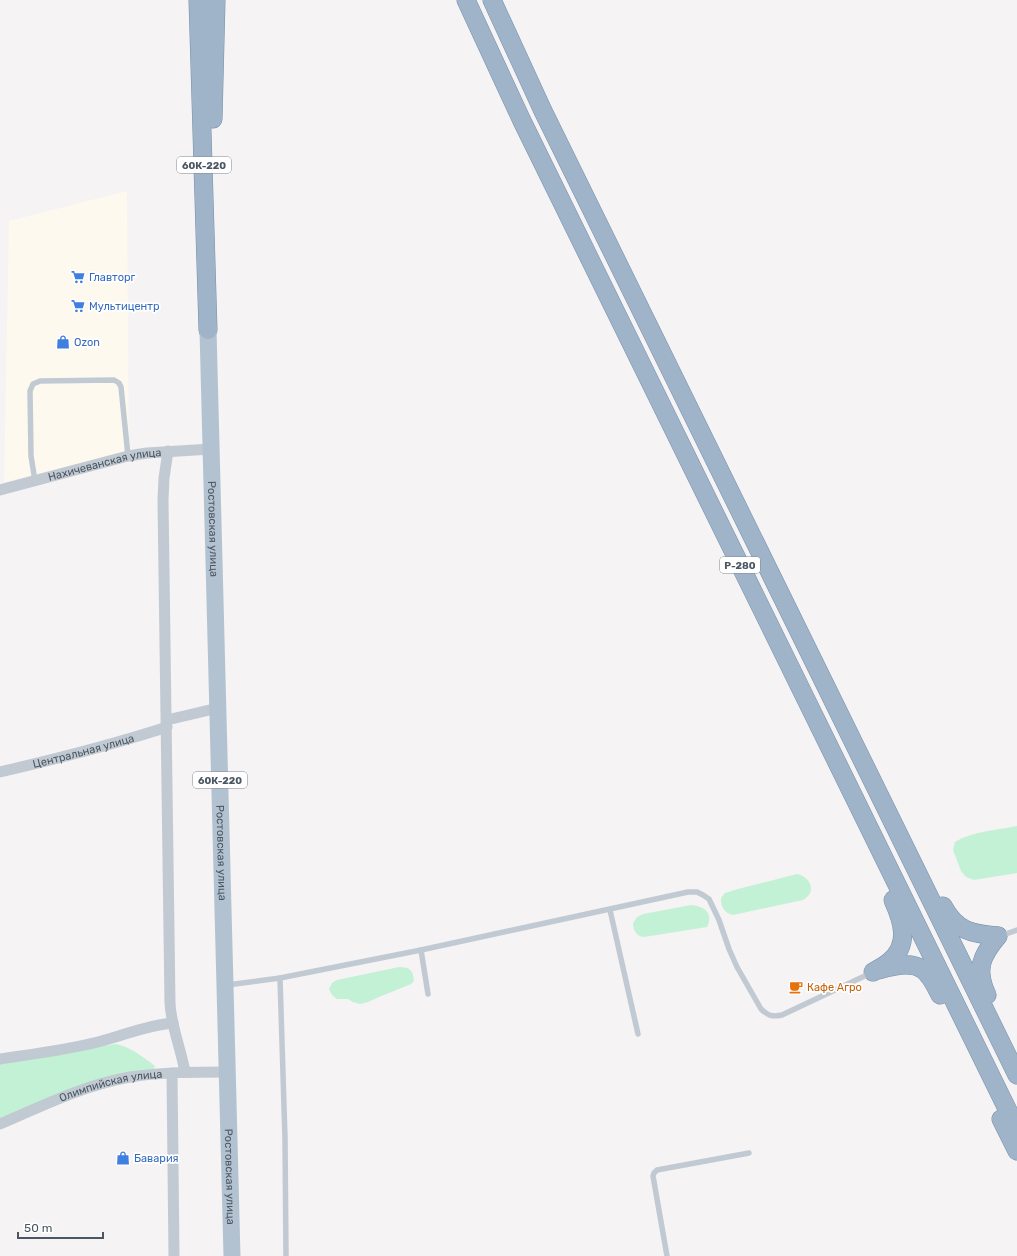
<svg xmlns="http://www.w3.org/2000/svg" width="1017" height="1256" viewBox="0 0 1017 1256" font-family="Rubik,sans-serif">
  <rect width="100%" height="100%" fill="#f5f3f3"/>
  <polygon fill="#fdf9ef" points="127,191 129,451 4,482 9,221"/>
  <g fill="#c3f1d5">
    <path d="M1017 826V873L974 880 966 877 961 871 953 850 955 842C973 831 997 830 1017 826Z"/>
    <path d="M797 874C811 877 817 892 803 900L733 915C724 913 721 907 721 898L725 893 738 889Z"/>
    <path d="M691 905C704 906 714 913 707 927L644 937C636 936 633 930 633 923L637 917 643 914Z"/>
    <path d="M399 967C410 967 413 970 414 981L411 984 379 997 368 1002 360 1004 353 1002 348 999H337L332 995 329 989 332 983 337 980Z"/>
    <path d="M116 1044C131 1047 143 1057 155 1066L154 1070 0 1119V1063Z"/>
  </g>
  <g fill="none" stroke-linecap="round" stroke-linejoin="round">
    <g stroke="#7690ad" stroke-width="19">
      <g id="trunk">
        <polyline points="198,0 208,330"/>
        <polyline points="466,0 522,121 1017,1129"/>
        <polyline points="492,0 543,111 1017,1075"/>
        <polyline points="213,119 216,0"/>
        <path d="M943 906C956 931 972 934 998 936"/>
        <path d="M879 970C892 966 910 961 922 969 930 974 936 987 940 995"/>
        <path d="M873 972C878 969 884 966 889 962 910 945 903 922 893 900"/>
        <path d="M987 995C975 970 981 956 998 936"/>
        <polyline points="1001,1119 1017,1151"/>
      </g>
    </g>
    <g stroke="#c1cad2" stroke-width="5.5">
      <polyline points="35,481 31,456 30,391 33,384 40,381 114,380 119,383 121,387 128,456"/>
      <polyline points="610,910 638,1034"/>
      <polyline points="1000,936 1017,930"/>
      <polyline points="421,950 428,994"/>
      <polyline points="280,978 285,1138 286,1256"/>
      <path d="M227 985 280 978 421 950 688 892H697L703 895 709 899 719 920 729 949 737 967 761 1009C768 1016 773 1017 782 1015L871 973"/>
      <polyline points="667,1256 653,1176 654,1173 657,1170 749,1153"/>
    </g>
    <g stroke="#c1cad2" stroke-width="11">
      <path d="M168 451 164 478 163 500 170 1003C171 1026 181 1049 185 1072"/>
      <path id="s1" d="M0 490 128 456 147 453 211 449"/>
      <polyline points="167,720 218,708"/>
      <path id="s2" d="M0 772C56 759 112 745 167 727"/>
      <path d="M0 1059C33 1054 66 1050 98 1042 123 1036 146 1025 173 1023"/>
      <polyline points="172,1073 174,1256"/>
      <path id="s3" d="M0 1124C42 1106 84 1085 130 1077 162 1072 195 1072 228 1072"/>
    </g>
    <path stroke="#b3c2d1" stroke-width="17" id="s4" d="M208 330 232 1256"/>
    <use href="#trunk" stroke="#9fb4c9" stroke-width="18"/>
  </g>
  <defs>
    <g id="supermarket-bare" transform="scale(1.08)"><path d="M-6-5.5h2.5l.6 2H6L4.5 2H-2.5L-4.4-4H-6ZM-1.5 3.2a1.3 1.3 0 1 0 .1 0ZM3 3.2a1.3 1.3 0 1 0 .1 0Z" fill="#3f7fe0" stroke="#fff" stroke-width="2.5" paint-order="stroke"/></g>
    <g id="shop-bare" transform="scale(1.08)"><path d="M-5-2.5h2.3a2.7 3.5 0 0 1 5.4 0H5L5.5 6h-11ZM-1.5-2.5h3a1.5 2.3 0 0 0-3 0Z" fill="#3f7fe0" stroke="#fff" stroke-width="2.5" paint-order="stroke"/></g>
    <g id="cafe-bare" transform="scale(1.08)"><path d="M-5.5-4.5H6V0H3Q3 3.5 0 3.5H-2.5Q-5.5 3.5-5.5 0ZM3-3.2v2h1.7v-2ZM-6 4.5H4V6H-6Z" fill="#e8710a" stroke="#fff" stroke-width="2.5" paint-order="stroke"/></g>
  </defs>
  <g fill-rule="evenodd">
    <use href="#supermarket-bare" x="78" y="277"/>
    <use href="#supermarket-bare" x="78" y="306"/>
    <use href="#shop-bare" x="63" y="342"/>
    <use href="#cafe-bare" x="796" y="987"/>
    <use href="#shop-bare" x="123" y="1158"/>
  </g>
  <g text-anchor="middle" stroke-width="3.5" stroke-linejoin="round" paint-order="stroke">
    <g fill="#fff" stroke="#808990" stroke-width="1">
      <rect x="177" y="157" width="54" height="16" rx="3"/>
      <rect x="720" y="557" width="40" height="16" rx="3"/>
      <rect x="193" y="772" width="54" height="16" rx="3"/>
    </g>
    <g font-size="10" font-weight="bold" fill="#4a5661">
      <text x="204" y="169">60К-220</text>
      <text x="740" y="569">Р-280</text>
      <text x="220" y="784">60К-220</text>
    </g>
    <g font-size="11" fill="#366cbe" stroke="#fff" text-anchor="start">
      <text x="89" y="281">Главторг</text>
      <text x="89" y="310">Мультицентр</text>
      <text x="74" y="346">Ozon</text>
      <text x="134" y="1162">Бавария</text>
    </g>
    <g font-size="11" fill="#4a5661" stroke="#fff">
      <text dy="4" stroke="none"><textPath href="#s1" startOffset="108">Нахичеванская улица</textPath></text>
      <text dy="4" stroke="none"><textPath href="#s4" startOffset="199">Ростовская улица</textPath></text>
      <text dy="4" stroke="none"><textPath href="#s2" startOffset="86">Центральная улица</textPath></text>
      <text dy="4" stroke="none"><textPath href="#s4" startOffset="523">Ростовская улица</textPath></text>
      <text dy="4" stroke="none"><textPath href="#s3" startOffset="118">Олимпийская улица</textPath></text>
      <text dy="4" stroke="none"><textPath href="#s4" startOffset="847">Ростовская улица</textPath></text>
    </g>
    <g font-size="11" fill="#c56008" stroke="#fff" text-anchor="start">
      <text x="807" y="991">Кафе Агро</text>
    </g>
  </g>
  <path d="M18 1232v6h85v-6" fill="none" stroke="#4a5661" stroke-width="2"/>
  <text x="24" y="1232" font-size="12" fill="#4a5661" stroke="#ffffff" stroke-width="3" paint-order="stroke">50 m</text>
</svg>
